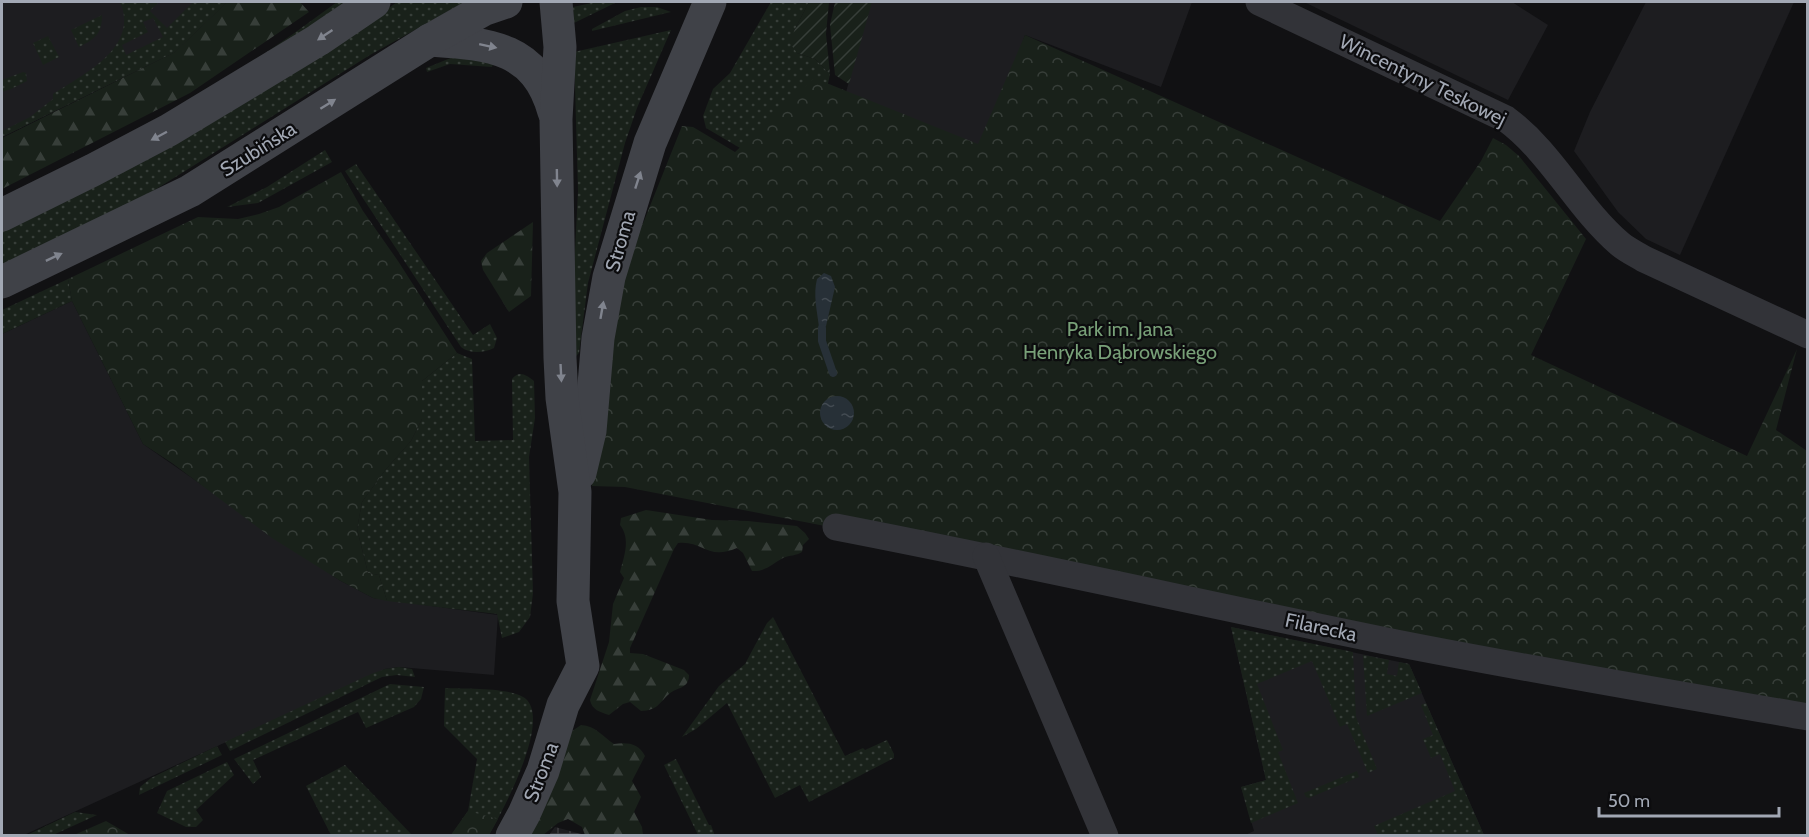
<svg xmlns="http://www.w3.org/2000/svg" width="1809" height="837" viewBox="0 0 1809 837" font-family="Cabin,sans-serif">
  <defs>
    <pattern id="industrial-grid" width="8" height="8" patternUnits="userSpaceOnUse" patternTransform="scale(1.5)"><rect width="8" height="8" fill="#1d1d20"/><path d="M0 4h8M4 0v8" fill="none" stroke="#3b3b3e"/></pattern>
    <pattern id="grass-dots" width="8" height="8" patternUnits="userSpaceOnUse" patternTransform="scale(1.5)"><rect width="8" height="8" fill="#19211a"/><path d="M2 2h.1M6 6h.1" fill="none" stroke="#373e39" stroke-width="1.8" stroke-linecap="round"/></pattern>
    <pattern id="forest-firs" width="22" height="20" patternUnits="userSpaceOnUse" patternTransform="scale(1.5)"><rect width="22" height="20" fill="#19211a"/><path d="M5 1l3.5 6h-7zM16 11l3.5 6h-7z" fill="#373e39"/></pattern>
    <pattern id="park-crowns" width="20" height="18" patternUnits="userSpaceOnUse" patternTransform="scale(1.5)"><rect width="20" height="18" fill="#19211a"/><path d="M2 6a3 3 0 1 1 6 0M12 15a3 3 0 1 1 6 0" fill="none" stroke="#373e39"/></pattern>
    <pattern id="garden-furrows" width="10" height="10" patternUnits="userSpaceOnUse" patternTransform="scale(1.5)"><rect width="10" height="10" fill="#19211a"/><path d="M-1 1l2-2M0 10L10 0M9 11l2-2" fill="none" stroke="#373e39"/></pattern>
    <pattern id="water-ripples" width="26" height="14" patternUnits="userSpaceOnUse" patternTransform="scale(1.5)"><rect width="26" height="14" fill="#273037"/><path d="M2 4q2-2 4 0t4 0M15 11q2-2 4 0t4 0" fill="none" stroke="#434b52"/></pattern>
  </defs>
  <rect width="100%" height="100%" fill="#111113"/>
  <g fill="#1d1d20">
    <polygon points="2,2 227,2 175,52 2,137"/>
    <polygon points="871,2 1192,2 1161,87 1025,35 981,154 843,103"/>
    <polygon points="1304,2 1512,2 1548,25 1508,100"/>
    <polygon points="1646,2 1794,2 1680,255 1646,239 1618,212 1574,151 1590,112"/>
    <polygon points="72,301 143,444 339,580 373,598 498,615 494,675 399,667 385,669 24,835 2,835 2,334"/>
    <polygon points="1231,627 1409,664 1484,835 1245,835 1254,831 1241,787 1266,780"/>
  </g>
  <polygon fill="url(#industrial-grid)" points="555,827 585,835 549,835"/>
  <g fill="url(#grass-dots)" fill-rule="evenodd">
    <path d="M120 2H159L150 11 167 28 193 2H227L175 52 2 137V131L30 117 53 99V94C84 74 140 47 120 2ZM153 18 163 37 126 55 122 45 148 32 143 22Z"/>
    <polygon points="337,2 350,2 233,75 293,34"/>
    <polygon points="397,2 465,2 370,55 134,203 2,266 2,226 347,39"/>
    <polygon points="596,2 617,2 574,23 573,7"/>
    <polygon points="771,2 809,2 794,31 797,53 815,59 830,74 816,141 740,148 706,128 703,116 713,89 730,73"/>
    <polygon points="641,7 657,7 671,12 592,31 592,29 625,11"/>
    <path d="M102 15C102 34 95 39 79 47L71 30Z"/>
    <polygon points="671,30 637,108 625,143 588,283 579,353 576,356 574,270 578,191 574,52"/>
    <polygon points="48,36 59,57 43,65 33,43"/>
    <polygon points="453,57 495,58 492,67 450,64 427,72 426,68"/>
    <polygon points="23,72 26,73 27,81 11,89 2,92 2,80"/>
    <polygon points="325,150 332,162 258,203 227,207 267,187"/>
    <path d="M356 164 473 335 490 324 497 338 494 348C484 353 469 354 461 347L345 171Z"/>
    <polygon points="68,279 72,301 2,334 2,310"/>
    <path d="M457 353 472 359 475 441 513 440 512 379C519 370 526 375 534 381L535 418 529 457 533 593 530 617 519 632 502 638 497 614 387 601 379 575 368 573 357 529 362 502 386 469 411 441 422 419V381Z"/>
    <polygon points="773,617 845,756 863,748 865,750 887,740 894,754 894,758 809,802 800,785 775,798 727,703 696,729 682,737 719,686 745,664 767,623"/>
    <polygon points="1231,627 1353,652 1356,717 1377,769 1368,773 1347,724 1340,727 1312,661 1257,684 1283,750 1278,752 1298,803 1251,823 1241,787 1266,780"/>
    <polygon points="1363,655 1389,660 1387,674 1397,676 1399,662 1409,664 1422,693 1367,716"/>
    <polygon points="399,667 412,669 415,677 397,675 382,677 230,751 225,742 371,674 385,669"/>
    <polygon points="390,684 424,687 421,699 414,707 366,728 358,712 253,760 261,777 253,784 234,759"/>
    <path d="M445 688C463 689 512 687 526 699 551 722 502 812 489 835H451L468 811 477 759 444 726Z"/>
    <polygon points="1426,703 1484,835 1378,835 1374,826 1455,791 1440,754 1431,758 1423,739 1433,735 1421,705"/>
    <polygon points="217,746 222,755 139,795 140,787 151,778"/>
    <polygon points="676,759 709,825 711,825 714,833 714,835 698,835 664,765"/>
    <polygon points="227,762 234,775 196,810 203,820 196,827 186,827 157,813 167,791"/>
    <polygon points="345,765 412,835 331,835 306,786"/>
    <polygon points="1357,771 1359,777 1309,798 1306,797 1304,793"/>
    <polygon points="75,812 97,815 53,835 27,835"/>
  </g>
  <g fill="url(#forest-firs)">
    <polygon points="227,2 300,2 309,12 190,93 2,189 2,138 175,52"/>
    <polygon points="533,222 531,296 509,312 483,270 481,261 487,253"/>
    <path d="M646 510 712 520 748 521 797 526 805 533 809 539 803 545 802 552C796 556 790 555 783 558 772 564 765 572 752 571L743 553 737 548C707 561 703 540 678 543L674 549 630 648V653L643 654 684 670 689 675C689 689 677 687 669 694 658 704 658 710 641 711L630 702 623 704 609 715C600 712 592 710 590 700L609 642 613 604 624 578 620 572C624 556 631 539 620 525L621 518Z"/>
    <path d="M581 725C596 726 602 736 614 744 627 742 639 743 645 756L632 781 641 797 634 812 642 827 643 835H585L582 827 568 819 558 823 543 835 524 836 572 731Z"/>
  </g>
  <g fill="url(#park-crowns)">
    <polygon points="1025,35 1440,221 1481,161 1493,138 1506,145 1519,156 1586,239 1531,355 1747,456 1797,349 1776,430 1807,451 1807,717 625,487 592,486 590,431 602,311 644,221 682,126 693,127 735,152 814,78 978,144"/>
    <polygon points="341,172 363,211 398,261 457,353 422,381 422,419 411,441 386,469 362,502 357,529 368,573 379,575 387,601 373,598 339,580 272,538 172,463 143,444 72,301 68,279 198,217 238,219 259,214 279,207"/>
    <polygon points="468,811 498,819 489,835 451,835"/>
    <polygon points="106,821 130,835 74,835"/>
  </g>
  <g fill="url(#garden-furrows)">
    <polygon points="809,2 829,2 826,34 830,74 815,59 797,53 792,46 794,31"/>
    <polygon points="835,2 872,2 849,84 835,75 830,25"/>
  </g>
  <g fill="url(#water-ripples)">
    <path d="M824 273 831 276 835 287 826 326 821 328 819 327C817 310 813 295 817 279Z"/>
    <circle cx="837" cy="413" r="17"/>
  </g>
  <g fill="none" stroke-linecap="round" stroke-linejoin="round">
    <polyline stroke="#273037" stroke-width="8" points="822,328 822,341 833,373"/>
    <g stroke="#323338" stroke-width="27">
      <path d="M1259 2 1506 119C1552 153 1577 207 1620 244 1627 250 1636 254 1644 259L1808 335"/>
      <path d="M836 527C1023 563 1209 605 1396 643 1533 670 1670 693 1808 717"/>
      <polyline points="986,556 1105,836"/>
    </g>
    <g stroke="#404248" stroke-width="33">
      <path d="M430 40C488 44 536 46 554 112"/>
      <polyline points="2,215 93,170 169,130 318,40 374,2"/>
      <polyline points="2,282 190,191 430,40 485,9 506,2"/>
      <polyline points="580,473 590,431 598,338 609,277 650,143 710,2"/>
      <polyline points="512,836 524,814 543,771 563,705 583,666 573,601 575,492 562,398 560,358 556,119 560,47 556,2"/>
    </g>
  </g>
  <defs><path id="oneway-solid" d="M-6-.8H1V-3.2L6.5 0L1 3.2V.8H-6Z" transform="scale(1.5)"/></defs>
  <g fill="#80848e">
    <use href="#oneway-solid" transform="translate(325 35) rotate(146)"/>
    <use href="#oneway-solid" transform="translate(488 46) rotate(12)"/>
    <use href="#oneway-solid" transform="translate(328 104) rotate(-32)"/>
    <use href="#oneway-solid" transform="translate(159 136) rotate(152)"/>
    <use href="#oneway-solid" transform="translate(557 178) rotate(89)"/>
    <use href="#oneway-solid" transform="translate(638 180) rotate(-72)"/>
    <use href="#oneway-solid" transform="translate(54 257) rotate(-25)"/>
    <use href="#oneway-solid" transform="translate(602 310) rotate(-80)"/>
    <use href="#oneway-solid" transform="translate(561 373) rotate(87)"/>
  </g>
  <g text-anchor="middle" stroke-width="4.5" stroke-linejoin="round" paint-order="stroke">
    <g font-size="20" fill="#a2a8b4" stroke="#0c0c0e">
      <text transform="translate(1423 80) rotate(26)" y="7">Wincentyny Teskowej</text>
      <text transform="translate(258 149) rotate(-32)" y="7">Szubińska</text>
      <text transform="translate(620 241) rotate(-74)" y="7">Stroma</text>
      <text transform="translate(1321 627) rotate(12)" y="7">Filarecka</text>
      <text transform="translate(541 772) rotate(-69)" y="7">Stroma</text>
    </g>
    <g font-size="20" fill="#78a078" stroke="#0c0c0e">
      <text x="1120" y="336">Park im. Jana<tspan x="1120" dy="23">Henryka Dąbrowskiego</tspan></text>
    </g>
  </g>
  <rect width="1809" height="837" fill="none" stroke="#a2a8b4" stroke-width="6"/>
  <path d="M1599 807v9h180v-9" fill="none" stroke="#a2a8b4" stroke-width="3"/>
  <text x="1608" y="807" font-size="18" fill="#a2a8b4" stroke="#0c0c0e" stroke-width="4.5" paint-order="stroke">50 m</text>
</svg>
